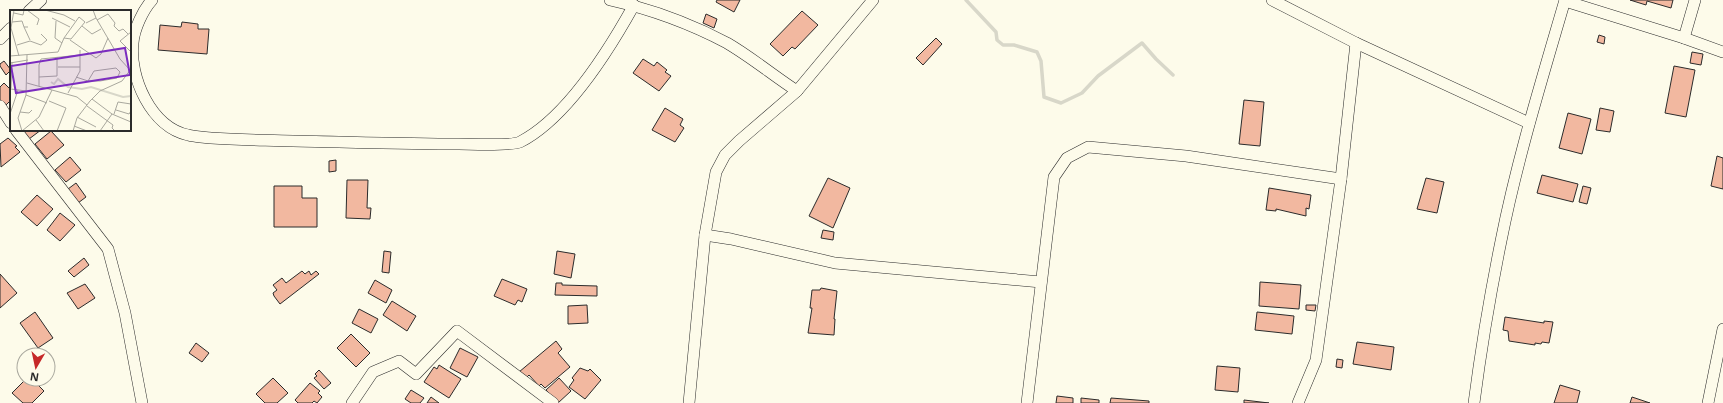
<svg xmlns="http://www.w3.org/2000/svg" width="1723" height="403" viewBox="0 0 1723 403" font-family="'Noto Sans',sans-serif">
  <rect width="100%" height="100%" fill="#fdfbea"/>
  <g fill="none" stroke-linecap="round" stroke-linejoin="round">
    <polyline stroke="#d8d7c9" stroke-width="3.5" points="966,0 996,32 997,40 1003,45 1014,45 1037,52 1041,61 1044,97 1061,103 1082,93 1098,76 1142,43 1156,59 1173,75"/>
  </g>
  <g fill="#f2b8a0" stroke="#2b2b2b">
    <polygon points="717,0 740,0 734,12 716,2"/>
    <polygon points="1630,0 1673,0 1671,8 1647,1 1646,5"/>
    <polygon points="802,11 818,25 795,49 792,47 783,56 770,44"/>
    <polygon points="706,14 717,19 714,28 703,23"/>
    <polygon points="182,22 198,24 198,29 209,29 207,54 158,50 160,25 181,27"/>
    <polygon points="1599,35 1605,37 1604,44 1597,42"/>
    <polygon points="936,38 942,44 923,65 916,58"/>
    <polygon points="1692,52 1703,54 1701,65 1690,63"/>
    <polygon points="643,59 654,66 657,62 667,70 665,72 671,76 659,91 633,73"/>
    <polygon points="4,61 11,70 6,75 0,66 0,64"/>
    <polygon points="1674,66 1695,70 1686,117 1665,113"/>
    <polygon points="4,83 11,90 11,100 6,105 0,100 0,87"/>
    <polygon points="1244,100 1264,102 1260,146 1239,144"/>
    <polygon points="665,108 683,119 680,125 684,128 675,142 652,130"/>
    <polygon points="1600,108 1614,111 1610,132 1596,130"/>
    <polygon points="1568,113 1591,119 1582,154 1559,148"/>
    <polygon points="22,130 41,130 29,139"/>
    <polygon points="51,131 64,145 47,159 35,144"/>
    <polygon points="8,138 17,146 15,147 20,152 1,167 0,144"/>
    <polygon points="1717,156 1723,158 1723,189 1711,186"/>
    <polygon points="70,157 81,170 66,182 55,170"/>
    <polygon points="336,160 336,171 329,172 329,161"/>
    <polygon points="1542,175 1578,184 1573,202 1537,193"/>
    <polygon points="828,178 850,188 833,228 809,216"/>
    <polygon points="1426,178 1444,182 1437,213 1417,209"/>
    <polygon points="347,180 368,180 367,208 371,208 370,219 346,218"/>
    <polygon points="76,183 86,197 78,203 68,189"/>
    <polygon points="274,186 302,186 302,198 317,198 317,227 274,227"/>
    <polygon points="1583,186 1591,188 1587,204 1579,202"/>
    <polygon points="1269,188 1311,195 1309,209 1306,208 1306,216 1276,209 1276,211 1266,210"/>
    <polygon points="37,195 53,209 37,226 21,212"/>
    <polygon points="60,213 75,225 60,241 47,230"/>
    <polygon points="823,230 834,232 833,240 821,238"/>
    <polygon points="384,251 391,252 389,273 382,272"/>
    <polygon points="557,251 575,254 571,278 554,274"/>
    <polygon points="84,258 89,265 74,277 68,271"/>
    <polygon points="302,271 305,274 309,271 311,275 316,271 319,274 280,304 274,296 273,293 277,290 273,285 282,278 286,283"/>
    <polygon points="0,274 17,293 0,308"/>
    <polygon points="502,279 527,289 522,302 518,300 515,305 494,296"/>
    <polygon points="375,280 392,290 386,303 368,293"/>
    <polygon points="1260,282 1301,285 1299,309 1259,306"/>
    <polygon points="556,283 562,283 562,285 597,286 597,296 555,295"/>
    <polygon points="85,284 95,298 78,309 67,293"/>
    <polygon points="821,288 837,291 834,319 835,319 834,335 808,333 812,308 810,308 812,290 820,290"/>
    <polygon points="392,301 416,316 407,331 383,315"/>
    <polygon points="587,305 588,323 568,324 568,306"/>
    <polygon points="1306,305 1316,305 1315,311 1306,310"/>
    <polygon points="359,309 378,319 371,333 352,323"/>
    <polygon points="35,312 53,338 38,348 20,323"/>
    <polygon points="1257,312 1294,316 1292,334 1255,330"/>
    <polygon points="1505,317 1544,323 1544,321 1553,322 1549,343 1542,342 1541,344 1535,343 1535,345 1509,341 1508,331 1503,330"/>
    <polygon points="351,334 370,353 356,367 337,348"/>
    <polygon points="556,341 562,349 558,353 570,367 545,388 541,384 539,386 529,375 525,379 519,372"/>
    <polygon points="1357,342 1394,347 1391,370 1353,364"/>
    <polygon points="196,343 209,353 202,362 189,353"/>
    <polygon points="460,348 478,357 467,377 450,368"/>
    <polygon points="1337,359 1343,360 1342,368 1336,367"/>
    <polygon points="439,365 461,379 449,398 424,382 434,367 437,369"/>
    <polygon points="1217,366 1240,368 1238,392 1215,390"/>
    <polygon points="580,368 588,371 590,369 601,380 585,399 569,387 574,380 572,378"/>
    <polygon points="319,370 331,383 324,389 314,378 317,376 315,374"/>
    <polygon points="273,378 288,393 277,403 265,403 256,394"/>
    <polygon points="559,378 571,391 558,403 546,390"/>
    <polygon points="26,379 38,379 36,383 44,391 32,403 23,403 12,393"/>
    <polygon points="310,383 320,391 318,393 322,397 317,403 314,401 312,403 298,403 295,400"/>
    <polygon points="1560,385 1580,391 1577,403 1554,403"/>
    <polygon points="411,390 424,398 420,403 411,403 405,399"/>
    <polygon points="1057,396 1073,398 1073,403 1056,403"/>
    <polygon points="431,397 439,403 427,403"/>
    <polygon points="1632,397 1650,403 1630,403"/>
    <polygon points="1081,398 1099,400 1099,403 1081,403"/>
    <polygon points="1111,398 1149,401 1149,403 1110,403"/>
    <polygon points="1244,400 1269,403 1244,403"/>
  </g>
  <g fill="none" stroke-linecap="round" stroke-linejoin="round">
    <g stroke="#2b2b2b" stroke-width="12">
      <g id="minor">
        <path d="M152 0C143 10 134 29 133 43 129 77 151 127 188 135 195 137 204 137 211 138 238 140 266 140 293 141 348 142 404 144 459 144 471 144 512 146 520 142 567 118 609 50 634 5"/>
        <path d="M610 0C650 9 691 24 727 43 751 57 774 76 797 91"/>
        <polyline points="1272,0 1356,43 1529,123"/>
        <polyline points="1565,1 1684,38 1723,52"/>
        <polyline points="29,11 41,0"/>
        <polyline points="1684,38 1695,0"/>
        <polyline points="0,39 11,28"/>
        <polyline points="0,106 11,123"/>
        <polyline points="16,130 108,249 125,313 142,403"/>
        <polyline points="705,235 731,239 835,263 1041,282"/>
        <polyline points="352,403 373,372 399,361 416,374 457,331 553,403"/>
        <polyline points="689,403 705,235 716,172 725,155 739,141 797,91 873,0"/>
        <polyline points="1027,403 1054,177 1067,158 1088,147 1186,156 1341,179"/>
        <polyline points="1298,403 1316,360 1341,179 1356,43"/>
        <path d="M1474 403C1481 349 1490 295 1501 241 1517 160 1542 79 1565 0"/>
        <polyline points="1708,403 1723,329"/>
      </g>
    </g>
    <use href="#minor" stroke="#fdfbea" stroke-width="11"/>
  </g>
  <g transform="translate(10 10)">
    <rect width="121" height="121" fill="#fdfbea"/>
    <path fill="none" stroke="#d8d7c9" stroke-width="2" d="M41 72 44 74 48 69 58 77 72 79 81 77 113 87 121 86"/>
    <path fill="none" stroke="#a9a89e" stroke-width="1" d="M4 0 1 18 9 46M17 0 29 9 27 15M35 0 54 5 65 11M4 3 13 5 14 0M42 8 60 17M86 8 110 49 120 60M87 10 98 4 105 13 104 16 109 21 113 19 118 24M46 11 45 28 52 33M2 12 12 11 14 17H18M76 13 86 8 83 0M72 16 82 24 91 19M14 17 20 30M121 22 110 31 121 42M60 30 86 48 91 44 98 28M7 35 20 31 31 35 37 30 31 24M0 46 48 42 54 28 61 29 75 12 69 7 54 28M0 53 18 50M48 57H70M29 67 47 66V47M66 67 78 71H90L107 68 110 62 106 58 84 61 78 71M17 73 67 87 77 95M29 76V55L31 49 70 45M1 78 2 52M1 79 16 81M58 83 70 61V40M16 85 37 93M82 89 102 104 121 112M39 91 56 98 47 121M77 96 103 115 102 118 105 121M106 100 119 104 121 101M10 102 19 103 22 100M0 104 8 80M104 104 108 92 121 94M67 107 86 117M26 110 34 121M64 116 77 121M12 121 8 108 16 85 17 45M12 121 29 107 42 80M63 121 67 108 80 91 90 81 112 71 121 59M90 121 102 104"/>
    <path fill="#7b2cbf" fill-opacity="0.15" stroke="#7b2cbf" stroke-width="2" d="M115 38 120 65 6 83 1 56Z"/>
    <rect width="121" height="121" fill="none" stroke="#2b2b2b" stroke-width="2"/>
  </g>
  <g transform="translate(36 367) rotate(189)"><circle r="19" fill="#fdfbea" stroke="#a9a89e"/>
  <path d="M0-3L7 15L0 10L-7 15Z" fill="#c62828"/>
  <text y="-6" font-size="11" font-weight="bold" text-anchor="middle" fill="#2b2b2b">N</text>
  </g>
</svg>
